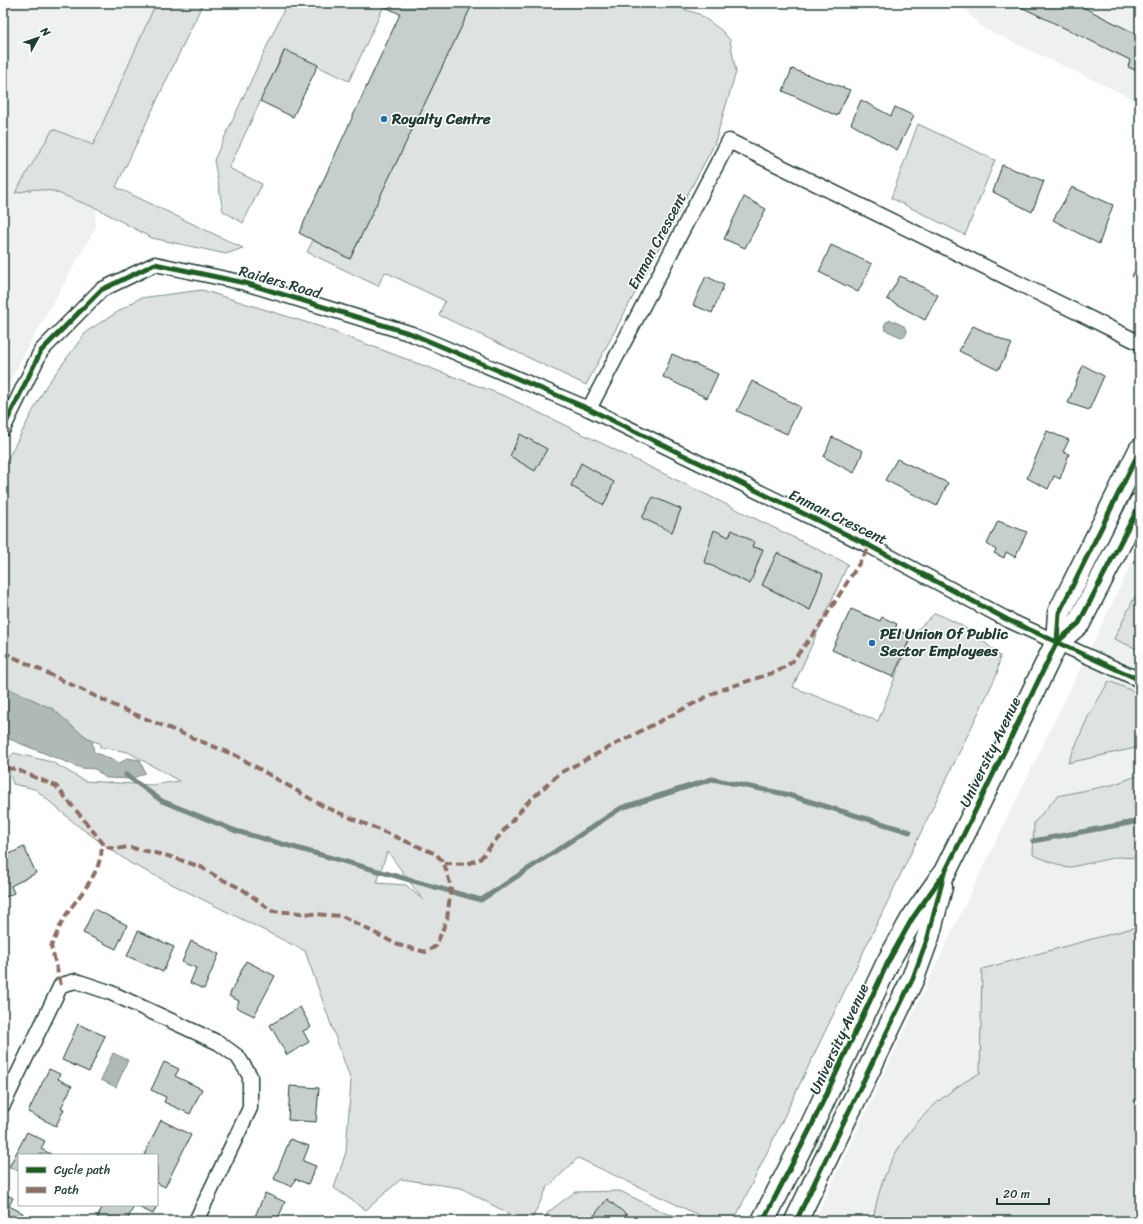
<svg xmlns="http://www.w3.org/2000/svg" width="1143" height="1224" viewBox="0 0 1143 1224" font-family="Sriracha,sans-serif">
  <rect width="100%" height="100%" fill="#fff"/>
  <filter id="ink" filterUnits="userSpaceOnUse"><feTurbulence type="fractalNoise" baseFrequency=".025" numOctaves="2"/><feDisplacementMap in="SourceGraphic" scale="8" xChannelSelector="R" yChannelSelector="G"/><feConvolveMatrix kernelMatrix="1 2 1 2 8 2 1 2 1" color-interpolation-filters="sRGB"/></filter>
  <g filter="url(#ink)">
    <g fill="#eef1f0">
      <polygon points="3,3 156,3 93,145 96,227 24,354 3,395"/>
      <polygon points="959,3 1140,3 1140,102 981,27"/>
      <polygon points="1140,546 1140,1221 814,1221 957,921"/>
    </g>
    <g fill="#dee3e2" stroke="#7e908b" fill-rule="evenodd">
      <polygon points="156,3 203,3 116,187 243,248 226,254 152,238 98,209 53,191 35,189 15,193 53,129 93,145"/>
      <polygon points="287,3 377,3 384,6 349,81 284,51 229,168 262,184 243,223 223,211 214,160"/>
      <polygon points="472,3 664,3 699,14 721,30 730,40 736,72 714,145 586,385 439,315 445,301 385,272 378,286 307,252 313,240 350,259"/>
      <polygon points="918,124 995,160 965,235 891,198"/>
      <path d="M202 290 318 326 505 396 848 564 793 687 878 721 911 636 935 613C963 624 979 636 1000 656L997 674 734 1221H711L578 1158 547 1188 531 1221H522L461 1188 401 1179 366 1210 334 1188 346 1152 351 1081 305 951 130 863 78 826 35 789 13 784 6 760 14 753 52 762 85 781 152 785 179 781 128 752 100 747V743L92 741 74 728 53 709 3 686V468L46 386 87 331 140 298ZM387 852H388L423 900 406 885 377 883Z"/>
      <polygon points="1140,586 1140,650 1114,639"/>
      <polygon points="1109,681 1140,694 1140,747 1068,763 1088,717"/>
      <polygon points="1140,775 1140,858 1117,857 1067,868 1033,855 1034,823 1057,796 1112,785"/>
      <path d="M1140 926V1221H873C874 1213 876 1205 878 1197 892 1142 931 1099 980 1073L982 969Z"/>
      <polygon points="620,1191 665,1213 695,1221 544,1221 548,1212 575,1192"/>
    </g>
    <g fill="#afbab7" stroke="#758883">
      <polygon points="891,320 904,326 907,332 905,336 901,337 885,330 884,326 886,322"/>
      <polygon points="3,686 53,709 74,728 92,741 94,752 120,763 127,758 140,760 145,773 131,779 106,778 95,769 81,768 9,739 3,741"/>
      <polygon points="113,1053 128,1060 116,1087 101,1080"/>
    </g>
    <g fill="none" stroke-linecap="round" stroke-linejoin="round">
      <g stroke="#758883" stroke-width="5">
        <polyline points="126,775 162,801 236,831 481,900 621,808 712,779 785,794 910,832"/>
        <polyline points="1033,841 1140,821"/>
      </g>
    </g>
    <g fill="#c7cfcc" stroke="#1f3d34">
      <polygon points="377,3 473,3 350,259 299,233 400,14"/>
      <polygon points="1013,3 1075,3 1140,36 1140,72 1128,67 1130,60"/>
      <polygon points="285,50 318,65 293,117 260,101"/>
      <polygon points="792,69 850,90 837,116 783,91"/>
      <polygon points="861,100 891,116 895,107 914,116 897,150 851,124"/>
      <polygon points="1002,165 1044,181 1032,212 993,192"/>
      <polygon points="1072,187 1113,205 1099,244 1053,220"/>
      <polygon points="744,197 766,209 745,248 724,239"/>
      <polygon points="831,245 872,264 858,292 819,272"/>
      <polygon points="1140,261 1140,282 1132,276"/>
      <polygon points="706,276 724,285 712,313 693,305"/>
      <polygon points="900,276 938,295 925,320 887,299"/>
      <polygon points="973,326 1012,344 998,370 959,351"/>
      <polygon points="672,354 718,374 707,398 663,377"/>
      <polygon points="1083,365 1104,376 1089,410 1068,403"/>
      <polygon points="752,381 800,407 787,434 737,411"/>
      <polygon points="1047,431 1069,440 1063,452 1069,454 1060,479 1054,476 1048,489 1027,478"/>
      <polygon points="520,434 547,449 535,471 510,456"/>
      <polygon points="832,437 863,451 854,473 824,457"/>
      <polygon points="897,459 948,483 937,506 885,480"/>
      <polygon points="581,463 614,482 604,505 571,486"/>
      <polygon points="653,497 681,509 672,532 642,518"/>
      <polygon points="998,521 1027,532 1015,557 1006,552 1004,558 994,553 996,550 987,544"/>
      <polygon points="714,530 729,537 732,530 754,542 752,547 763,549 750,584 704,562"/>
      <polygon points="777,553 823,574 810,610 762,585"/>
      <polygon points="851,609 880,621 882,617 897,624 895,629 911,636 893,677 832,650"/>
      <polygon points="24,847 36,873 11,886 14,893 3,898 3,857"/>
      <polygon points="94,909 127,925 116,949 83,933"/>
      <polygon points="138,931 174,947 163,972 127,956"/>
      <polygon points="191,941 219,954 204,989 190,983 196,968 182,962"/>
      <polygon points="246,961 275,976 254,1016 236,1007 239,1001 229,996"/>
      <polygon points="300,1007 311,1027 303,1031 309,1042 287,1055 270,1025"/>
      <polygon points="78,1024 105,1036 89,1072 62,1060"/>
      <polygon points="164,1062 179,1069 175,1076 202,1089 190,1114 164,1102 166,1097 151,1090"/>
      <polygon points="49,1069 60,1074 58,1079 72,1086 61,1108 64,1109 56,1126 28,1112"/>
      <polygon points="290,1086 319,1088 316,1122 288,1120"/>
      <polygon points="161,1120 191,1135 165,1187 157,1183 157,1155 144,1155"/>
      <polygon points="27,1132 45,1141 41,1149 51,1154 19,1155 19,1171 9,1167"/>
      <polygon points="290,1139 309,1146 303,1161 316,1166 308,1184 295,1179 292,1187 274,1179"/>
      <polygon points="3,1193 13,1198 9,1206 23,1213 19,1221 3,1221"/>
      <polygon points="265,1193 285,1202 277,1221 253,1221"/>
      <polygon points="607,1199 627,1215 622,1221 590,1221"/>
      <polygon points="103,1205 157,1205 153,1214 134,1205 127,1221 102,1221 97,1219"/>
    </g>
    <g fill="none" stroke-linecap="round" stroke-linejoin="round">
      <g stroke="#1f3d34" stroke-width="17">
        <g id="minor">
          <polyline points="589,409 729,141 1140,343"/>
          <polyline points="3,429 41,351 101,290 155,264 245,283 412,334 589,409 870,546 1008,620 1140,680"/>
          <polyline points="3,1105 61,985 76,981 109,992 219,1043 238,1057 250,1076 250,1108 196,1221"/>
        </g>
      </g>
      <g stroke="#1f3d34" stroke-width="25">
        <g id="primary">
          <polyline points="1057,642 1079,623 1140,504"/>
          <polyline points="763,1221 811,1127 888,962 912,919 945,872 986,789 1057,642 1059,613 1140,450"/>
          <polyline points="796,1221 913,978 928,937 941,887"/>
        </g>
      </g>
      <use href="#minor" stroke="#fff" stroke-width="14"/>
      <use href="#primary" stroke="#fff" stroke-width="22"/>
      <g stroke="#8d6e63" stroke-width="4" stroke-dasharray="8 4" stroke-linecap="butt">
        <polyline points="3,652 122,709 237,756 323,806 436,854 444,863 451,887 447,919 436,946 426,952 398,945 342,916 272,911 242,889 219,878 201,867 168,856 128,847 116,849 106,847 56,786 15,769 3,768"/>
        <polyline points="444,863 467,864 480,859 526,804 560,773 718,691 778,671 792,662 821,624 870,546"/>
        <path d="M61 985 51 946C56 936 60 925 66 915 82 891 103 872 102 841"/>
      </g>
      <g stroke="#fff" stroke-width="8">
        <g id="cycleway">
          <polyline points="3,429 41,351 101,290 155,264 245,283 412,334 589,409 870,546 1008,620 1140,680"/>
          <polyline points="1057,642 1079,623 1140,504"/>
          <polyline points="763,1221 811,1127 888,962 912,919 945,872 986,789 1057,642 1059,613 1140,450"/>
          <polyline points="796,1221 913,978 928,937 943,878"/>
        </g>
      </g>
      <use href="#cycleway" stroke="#1b5e20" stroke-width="5"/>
    </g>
  </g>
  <g fill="#1f6fb2" stroke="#fff" stroke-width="1.5">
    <circle cx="384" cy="119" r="4"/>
    <circle cx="872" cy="643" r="4"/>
  </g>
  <g text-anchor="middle" stroke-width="3" stroke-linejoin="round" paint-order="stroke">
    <g font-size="15" font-weight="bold" fill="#1f3d34" stroke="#fff" text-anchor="start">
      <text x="392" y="124">Royalty Centre</text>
      <text x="880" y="639">PEI Union Of Public<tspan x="880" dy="17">Sector Employees</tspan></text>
    </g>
    <g font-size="15" fill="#1f3d34" stroke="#fff">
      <text transform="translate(657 241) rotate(-62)" y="5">Enman Crescent</text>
      <text transform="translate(280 282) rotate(16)" y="5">Raiders Road</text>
      <text transform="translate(838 517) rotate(26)" y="5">Enman Crescent</text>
      <text transform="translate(990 752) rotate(-64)" y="5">University Avenue</text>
      <text transform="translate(839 1039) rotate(-65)" y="5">University Avenue</text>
    </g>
  </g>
  <rect width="1143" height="1224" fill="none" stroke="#fff" stroke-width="16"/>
  <rect x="8" y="8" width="1127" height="1208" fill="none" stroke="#1f3d34" stroke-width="1.5" filter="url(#ink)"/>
  <rect x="18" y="1154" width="140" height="52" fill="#ffffff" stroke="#a5b1ae"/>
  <rect x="26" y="1167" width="20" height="6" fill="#1b5e20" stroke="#a5b1ae"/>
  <text x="54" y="1174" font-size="12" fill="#1f3d34">Cycle path</text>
  <rect x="26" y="1187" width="20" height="6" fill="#8d6e63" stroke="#a5b1ae"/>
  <text x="54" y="1194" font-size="12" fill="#1f3d34">Path</text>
  <g transform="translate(38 38) rotate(50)" stroke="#ffffff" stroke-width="3" paint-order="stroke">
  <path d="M0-3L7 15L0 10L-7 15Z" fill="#1f3d34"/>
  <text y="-6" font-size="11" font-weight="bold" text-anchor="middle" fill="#1f3d34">N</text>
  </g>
  <path d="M997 1198v6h52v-6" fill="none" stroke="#1f3d34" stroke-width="2"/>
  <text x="1003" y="1198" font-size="12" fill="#1f3d34" stroke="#ffffff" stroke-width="3" paint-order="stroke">20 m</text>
</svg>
